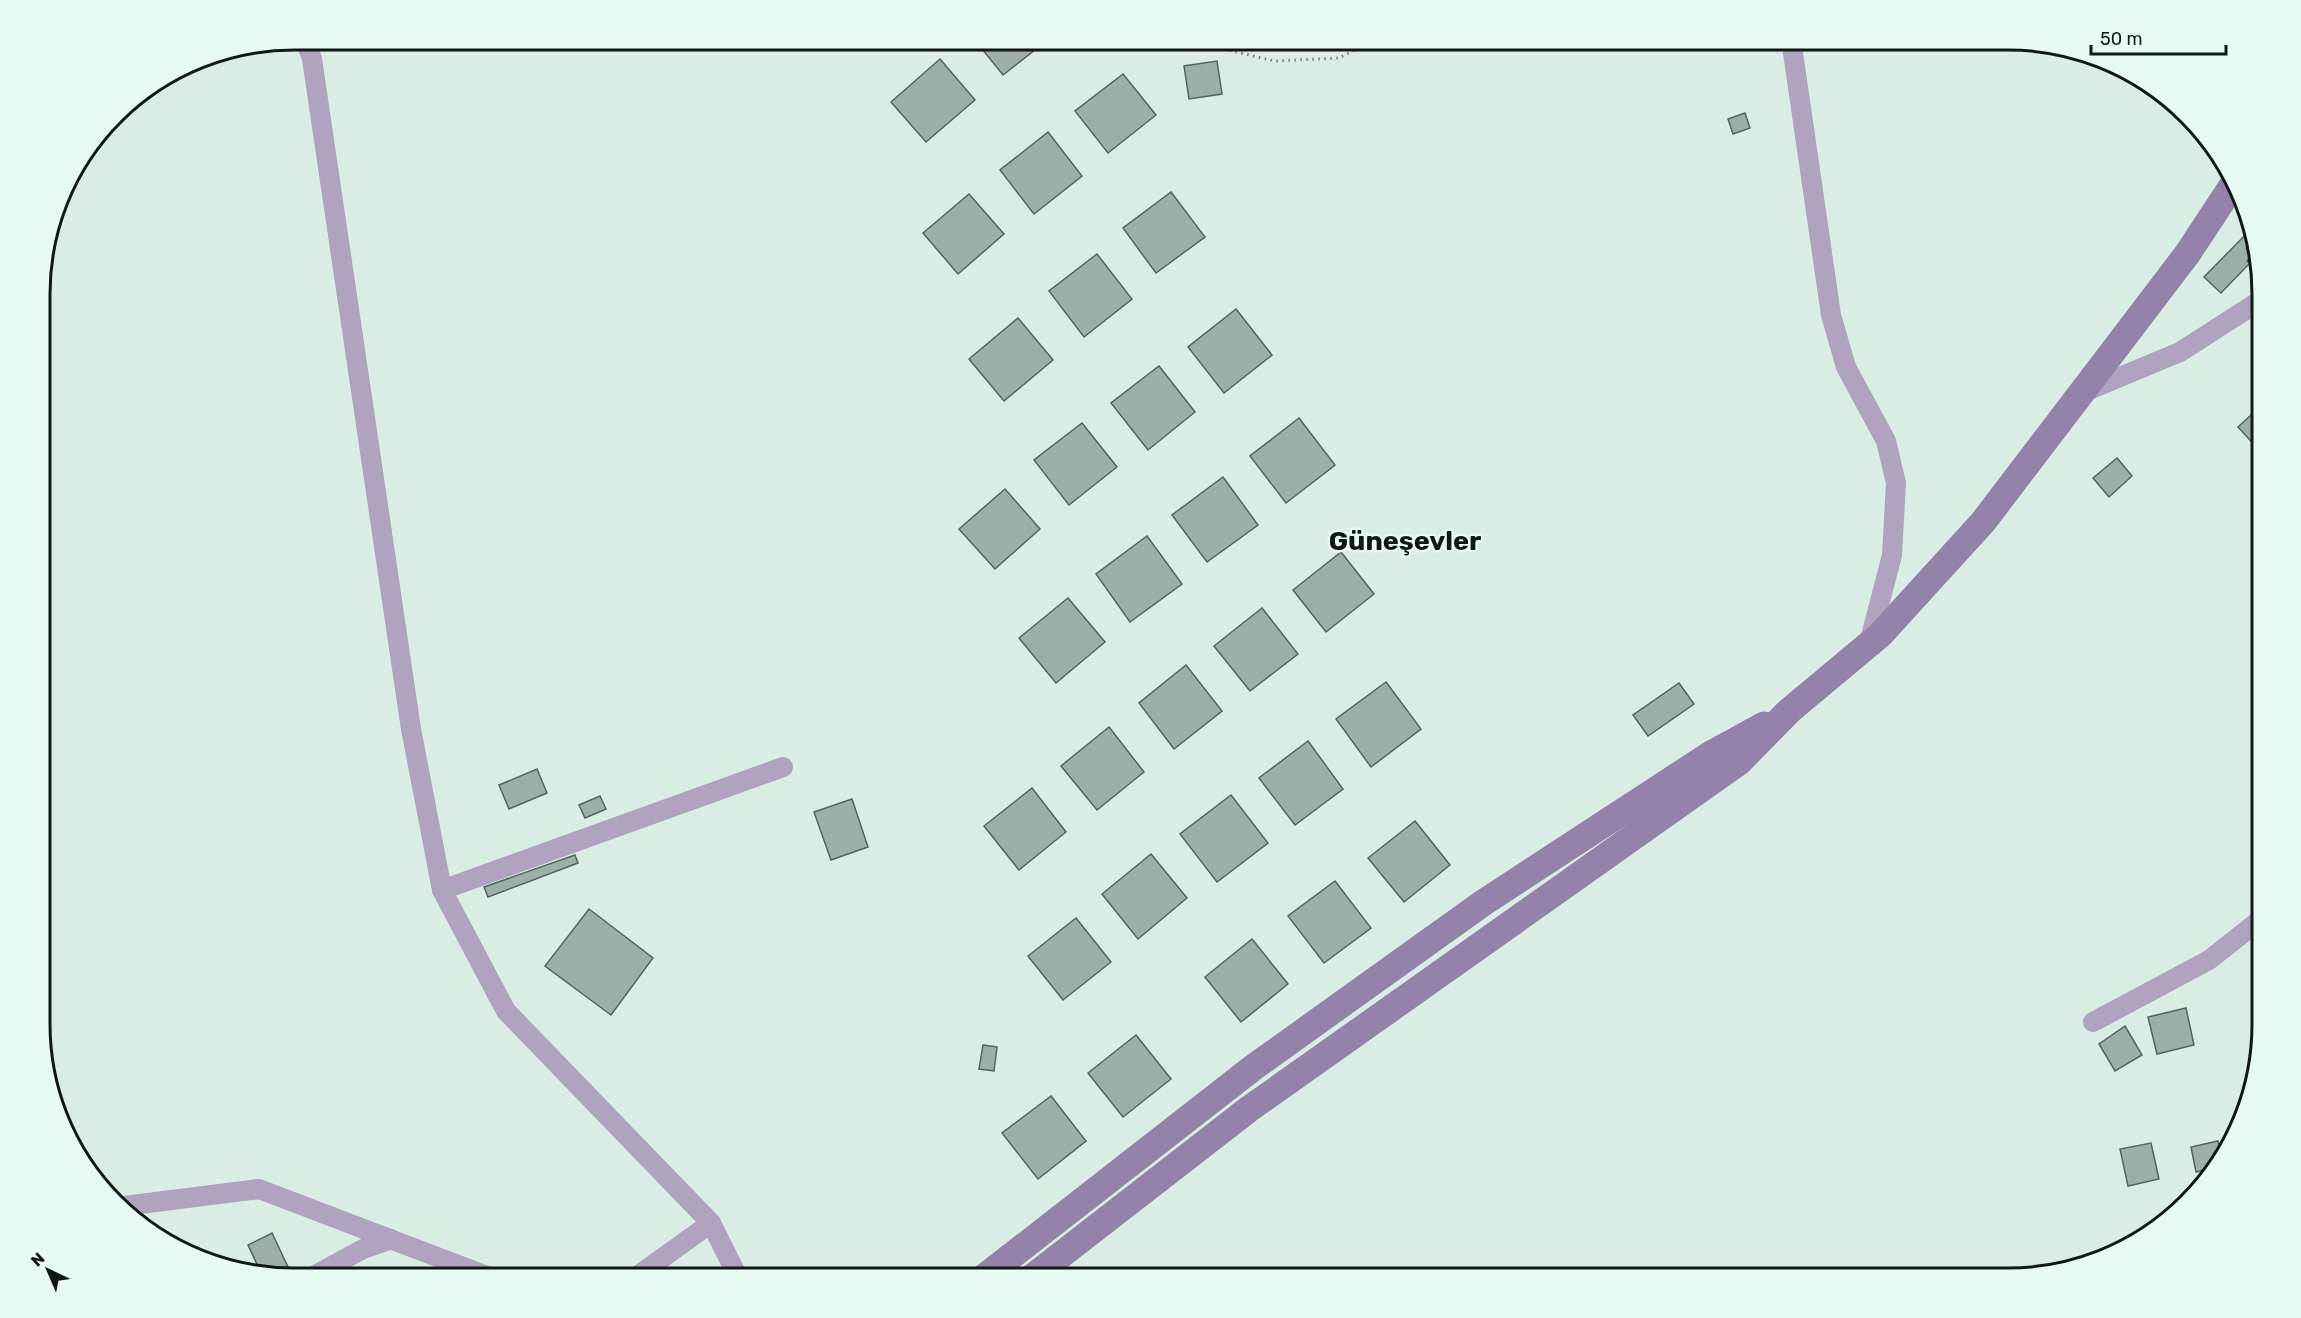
<svg xmlns="http://www.w3.org/2000/svg" width="2301" height="1318" viewBox="0 0 2301 1318" font-family="Rubik,sans-serif">
  <rect width="100%" height="100%" fill="#d9ede5"/>
  <g fill="#9cafa8" stroke="#54655f" stroke-width="1.5">
    <polygon points="974,39 1049,39 1003,75"/>
    <polygon points="940,59 975,100 926,142 891,102"/>
    <polygon points="1217,61 1222,94 1189,99 1184,66"/>
    <polygon points="1123,74 1156,115 1108,153 1075,111"/>
    <polygon points="1745,113 1750,128 1733,134 1728,119"/>
    <polygon points="1048,132 1082,176 1034,214 1000,170"/>
    <polygon points="1171,192 1205,237 1156,273 1123,228"/>
    <polygon points="969,194 1004,234 958,274 923,233"/>
    <polygon points="2252,228 2256,251 2247,261 2250,263 2221,293 2204,277"/>
    <polygon points="1097,254 1132,299 1084,337 1049,291"/>
    <polygon points="1236,309 1272,355 1224,393 1188,347"/>
    <polygon points="1018,318 1053,360 1004,401 969,359"/>
    <polygon points="1159,366 1195,412 1148,450 1111,403"/>
    <polygon points="2261,406 2261,452 2238,427"/>
    <polygon points="1299,418 1335,465 1286,503 1250,456"/>
    <polygon points="1082,423 1117,467 1069,505 1034,460"/>
    <polygon points="2117,458 2132,476 2109,497 2093,478"/>
    <polygon points="1223,477 1258,525 1207,562 1172,515"/>
    <polygon points="1005,489 1040,529 995,569 959,529"/>
    <polygon points="1147,536 1182,584 1130,622 1096,574"/>
    <polygon points="1341,552 1374,594 1326,632 1293,590"/>
    <polygon points="1068,598 1105,642 1056,683 1019,638"/>
    <polygon points="1262,608 1298,654 1250,691 1214,646"/>
    <polygon points="1186,665 1222,711 1174,749 1139,703"/>
    <polygon points="1386,682 1421,729 1371,767 1336,719"/>
    <polygon points="1679,683 1694,704 1648,736 1633,715"/>
    <polygon points="1109,727 1144,772 1097,810 1061,766"/>
    <polygon points="1308,741 1343,789 1295,825 1259,778"/>
    <polygon points="537,769 547,793 509,809 499,785"/>
    <polygon points="1032,788 1066,832 1019,870 984,826"/>
    <polygon points="1231,795 1268,843 1217,882 1180,834"/>
    <polygon points="600,796 606,809 585,818 579,805"/>
    <polygon points="852,799 868,847 831,860 814,812"/>
    <polygon points="1415,821 1450,865 1404,902 1368,858"/>
    <polygon points="1151,854 1187,898 1138,939 1102,894"/>
    <polygon points="575,855 578,863 488,897 484,887"/>
    <polygon points="1335,881 1371,928 1324,963 1288,916"/>
    <polygon points="589,909 653,958 611,1015 545,966"/>
    <polygon points="1076,918 1111,962 1063,1000 1028,956"/>
    <polygon points="1252,939 1288,984 1241,1022 1205,977"/>
    <polygon points="2186,1008 2194,1045 2157,1054 2148,1017"/>
    <polygon points="2125,1026 2142,1055 2115,1071 2099,1044"/>
    <polygon points="1136,1035 1171,1079 1123,1117 1088,1073"/>
    <polygon points="983,1045 997,1047 994,1071 979,1069"/>
    <polygon points="1051,1096 1086,1141 1038,1179 1002,1133"/>
    <polygon points="2218,1141 2222,1158 2213,1168 2196,1172 2191,1147"/>
    <polygon points="2151,1143 2159,1179 2128,1186 2120,1149"/>
    <polygon points="272,1233 288,1267 269,1276 262,1275 248,1245"/>
  </g>
  <g fill="none" stroke-linecap="round" stroke-linejoin="round">
    <g stroke="#74827c" stroke-width="3" stroke-dasharray="1.5 4.5" stroke-linecap="butt">
      <polyline points="1183,39 1274,61 1339,58 1376,39"/>
      <path d="M1457 39C1472 51 1489 45 1506 39"/>
    </g>
    <g stroke="#afa3bf" stroke-width="20">
      <polyline points="305,39 312,59 411,729 442,890 506,1011 711,1223 739,1279"/>
      <polyline points="1791,39 1831,315 1846,367 1886,441 1896,483 1892,555 1869,644"/>
      <polyline points="2084,392 2180,352 2261,300"/>
      <polyline points="442,890 783,767"/>
      <polyline points="2093,1022 2209,960 2261,919"/>
      <polyline points="124,1206 259,1189 495,1279"/>
      <polyline points="308,1279 363,1249 391,1239"/>
      <polyline points="633,1279 711,1223"/>
    </g>
    <g stroke="#9482aa" stroke-width="27">
      <polyline points="982,1279 1254,1067 1483,903 1711,754 1764,725"/>
      <polyline points="1030,1279 1249,1109 1739,762 1789,711 1880,635 1983,522 2188,253 2234,183"/>
    </g>
  </g>
  <g text-anchor="middle" stroke-width="5" stroke-linejoin="round" paint-order="stroke">
    <g font-size="27" font-weight="bold" fill="#101714" stroke="#e6faf3">
      <text x="1405" y="550">Güneşevler</text>
    </g>
  </g>
  <path d="M0 0H2301V1318H0ZM294 50H2008A244 244 0 0 1 2252 294V1024A244 244 0 0 1 2008 1268H294A244 244 0 0 1 50 1024V294A244 244 0 0 1 294 50Z" fill="#e6faf3" fill-rule="evenodd"/>
  <path fill="none" stroke="#101714" stroke-width="3" d="M294 50H2008A244 244 0 0 1 2252 294V1024A244 244 0 0 1 2008 1268H294A244 244 0 0 1 50 1024V294A244 244 0 0 1 294 50Z"/>
  <g transform="translate(48 1270) rotate(316)" stroke="#e6faf3" stroke-width="4.5" paint-order="stroke">
  <path d="M0-4.5L10 22L0 15L-10 22Z" fill="#101714"/>
  <text y="-9" font-size="16" font-weight="bold" text-anchor="middle" fill="#101714">N</text>
  </g>
  <path d="M2091 45v9h135v-9" fill="none" stroke="#101714" stroke-width="3"/>
  <text x="2100" y="45" font-size="18" fill="#101714" stroke="#e6faf3" stroke-width="4.5" paint-order="stroke">50 m</text>
</svg>
